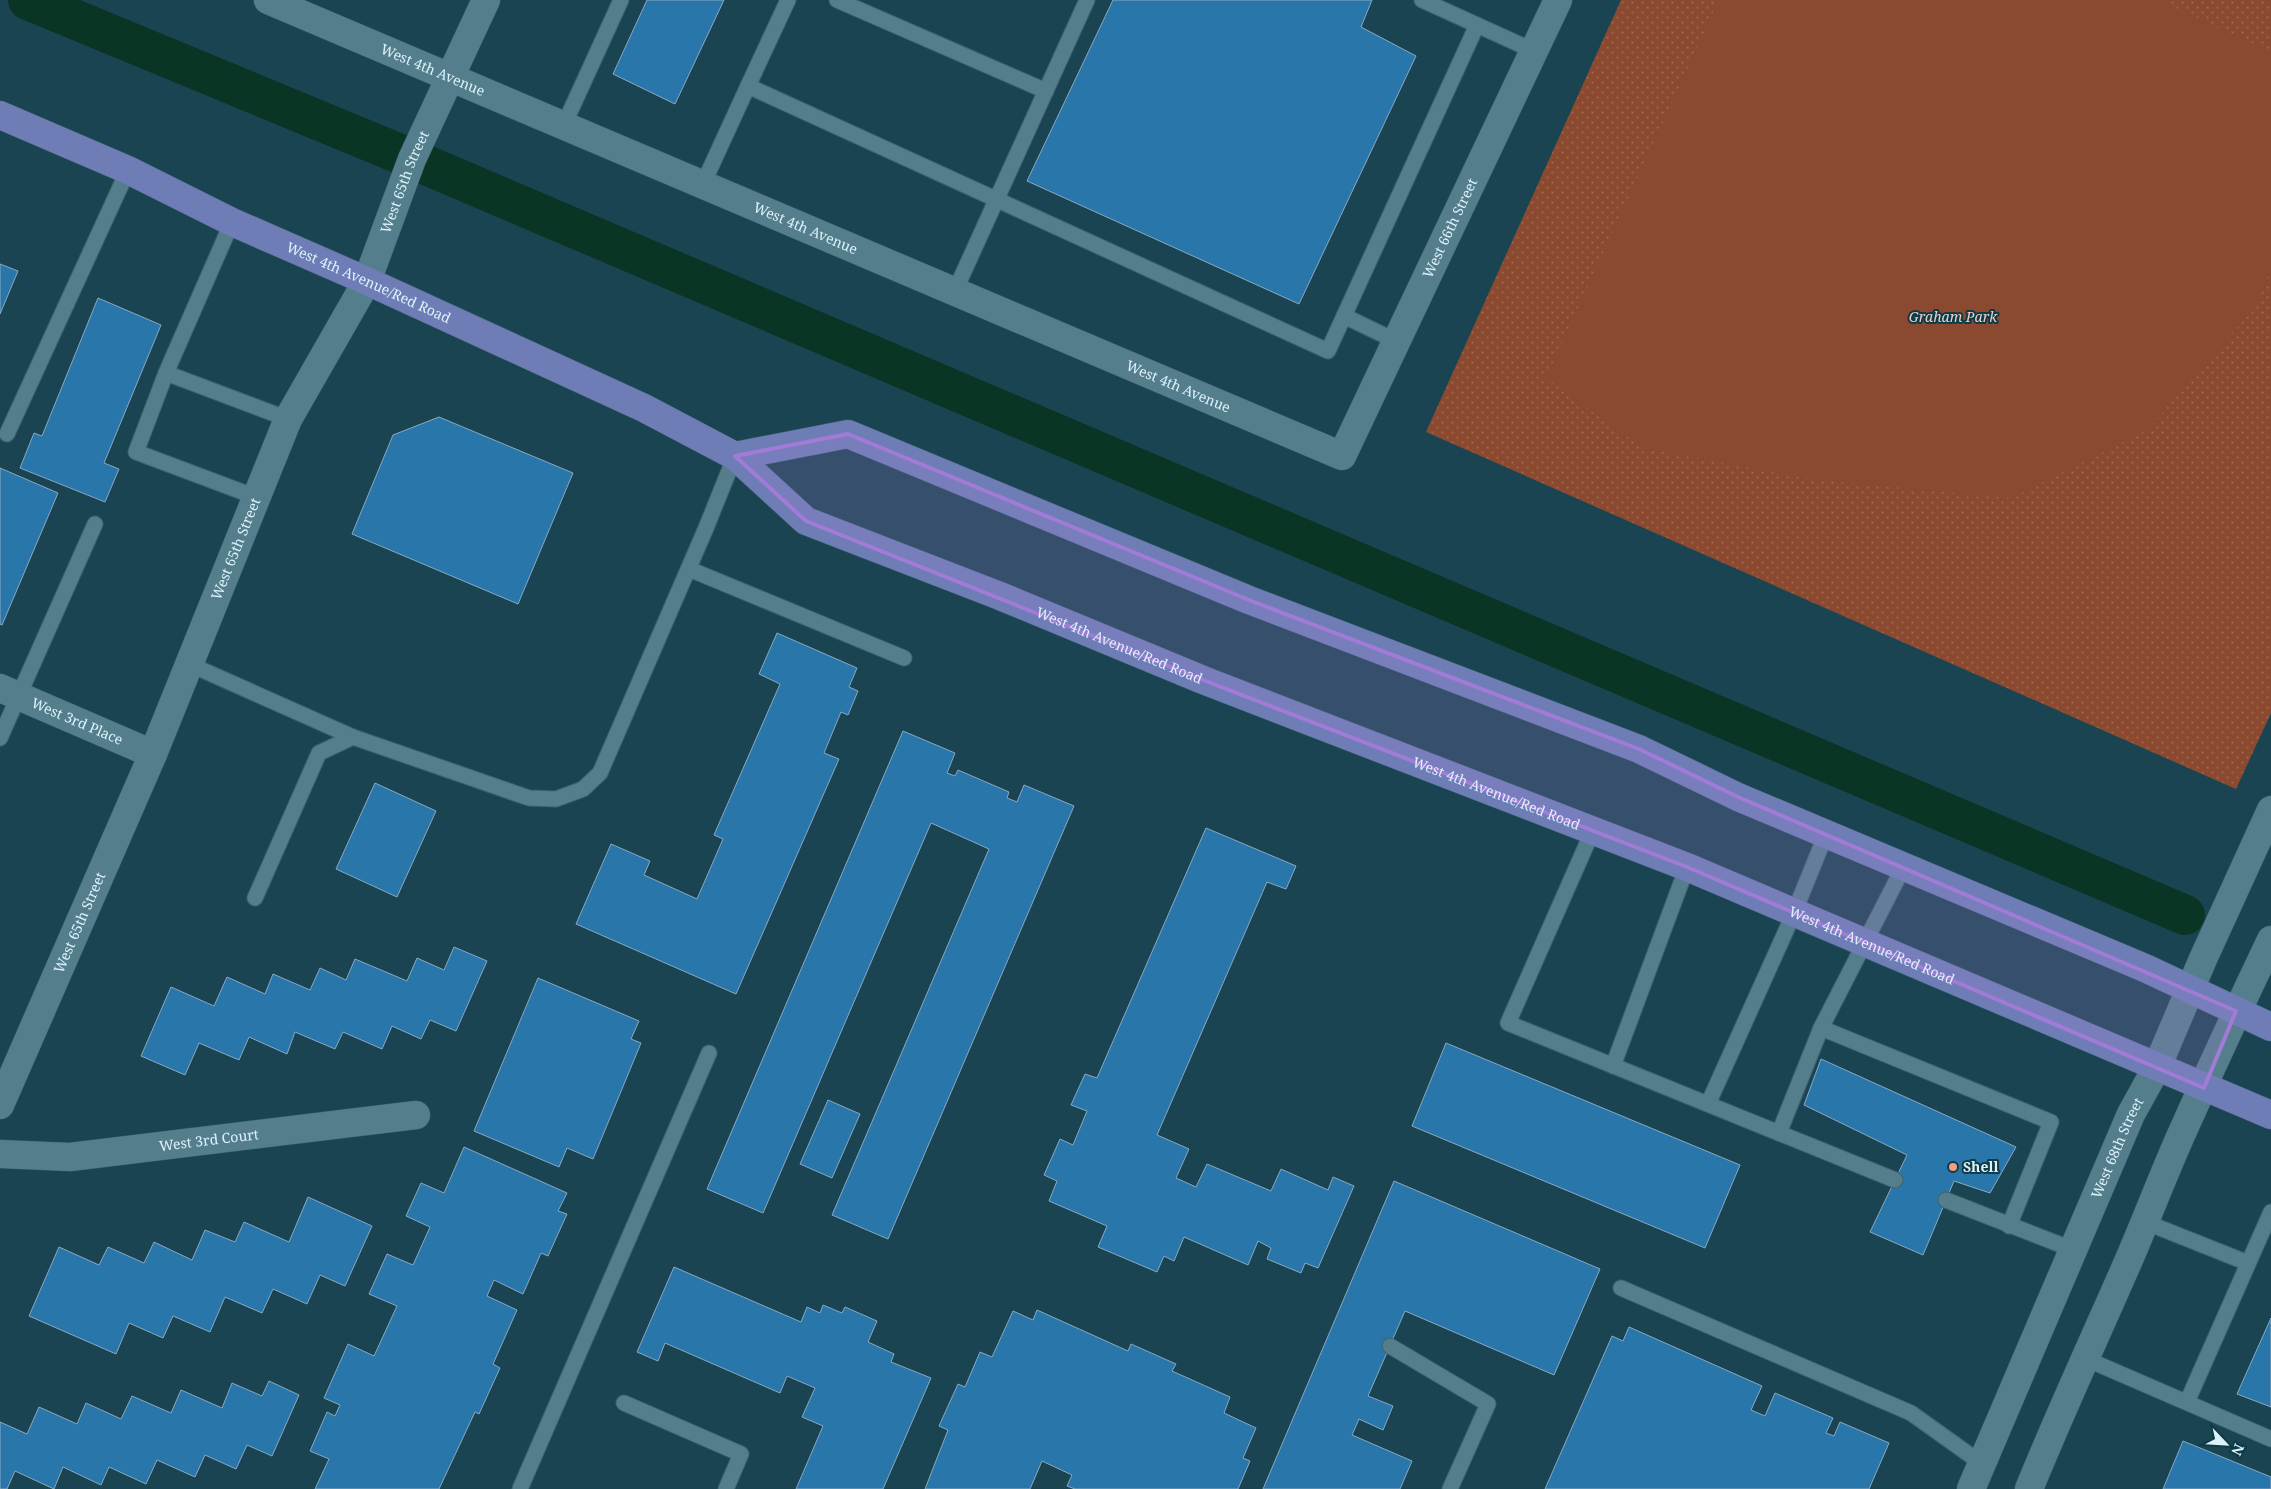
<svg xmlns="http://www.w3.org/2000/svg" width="2271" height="1489" viewBox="0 0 2271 1489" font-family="'Noto Serif',serif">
  <defs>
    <pattern id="park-dots" width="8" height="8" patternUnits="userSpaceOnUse" patternTransform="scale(1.25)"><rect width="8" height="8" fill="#8b4a2f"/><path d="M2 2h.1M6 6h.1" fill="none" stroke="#9b654e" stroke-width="1.8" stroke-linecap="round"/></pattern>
  </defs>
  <rect width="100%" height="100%" fill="#1b4452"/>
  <polygon fill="url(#park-dots)" points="1621,0 2271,0 2271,713 2236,789 1426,432"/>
  <polygon fill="#8b4a2f" points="1719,0 2158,0 2271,52 2271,269 2256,306 2147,430 2011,498 1818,480 1643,448 1546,378"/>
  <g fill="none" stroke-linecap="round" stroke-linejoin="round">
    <polyline stroke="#0a3424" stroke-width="40" points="28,0 412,159 2185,915"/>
  </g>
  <g fill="#2976aa" stroke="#89a9c2">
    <polygon points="647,0 724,0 675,104 613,74"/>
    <polygon points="1113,0 1372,0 1361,27 1416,56 1299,304 1027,181"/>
    <polygon points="0,264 18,271 0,314"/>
    <polygon points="98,298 161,325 104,463 119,469 105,502 20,468 34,433 42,436"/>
    <polygon points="439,417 573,473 518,604 352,534 393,435"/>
    <polygon points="0,468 58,493 2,625 0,624"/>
    <polygon points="777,633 857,668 849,687 858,691 848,715 841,712 824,753 839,759 736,994 576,924 611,844 650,861 644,875 697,899 723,839 714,835 780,684 759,674"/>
    <polygon points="903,731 955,753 947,773 955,776 958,770 1009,792 1007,798 1017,802 1024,785 1074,806 888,1239 832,1215 989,849 931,823 763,1213 707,1189"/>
    <polygon points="375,783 436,811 397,897 336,869"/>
    <polygon points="1206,828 1296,866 1286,889 1267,882 1157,1135 1189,1149 1176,1178 1196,1187 1207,1164 1271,1191 1281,1169 1328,1190 1333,1177 1354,1186 1318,1268 1305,1263 1301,1273 1267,1259 1271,1248 1258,1241 1248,1265 1184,1237 1174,1261 1164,1256 1157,1272 1098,1247 1107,1226 1049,1201 1057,1181 1044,1175 1060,1139 1073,1145 1087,1111 1071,1105 1085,1074 1097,1078"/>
    <polygon points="454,947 487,961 456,1031 430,1020 421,1039 392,1026 382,1049 343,1032 335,1049 295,1032 287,1054 249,1037 239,1060 199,1043 185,1075 141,1056 171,987 214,1006 227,977 265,994 273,974 310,990 320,968 346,980 355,959 407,981 417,958 444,970"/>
    <polygon points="538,978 639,1021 631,1039 641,1043 593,1159 567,1148 559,1167 474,1131"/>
    <polygon points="1446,1043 1740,1165 1705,1248 1412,1126"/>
    <polygon points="1821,1059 2016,1147 1990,1193 1954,1181 1923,1255 1870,1232 1907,1155 1804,1105"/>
    <polygon points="828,1100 860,1114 832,1178 800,1164"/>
    <polygon points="464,1147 567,1193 558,1211 567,1214 548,1256 541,1253 523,1294 494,1280 487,1296 517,1310 493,1364 500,1368 479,1414 475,1412 439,1489 315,1489 329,1459 310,1451 327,1412 335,1416 340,1405 324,1398 348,1344 374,1356 397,1306 369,1294 387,1254 413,1265 430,1227 406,1216 421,1183 444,1193"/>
    <polygon points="1394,1181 1600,1269 1554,1375 1405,1311 1368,1396 1393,1406 1383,1430 1359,1419 1352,1435 1412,1461 1400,1489 1263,1489"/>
    <polygon points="308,1197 372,1226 345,1286 320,1275 307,1304 273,1289 262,1313 225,1297 210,1332 173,1316 163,1338 129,1323 116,1354 29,1316 59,1247 99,1265 108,1247 144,1263 154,1242 192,1260 205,1230 235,1242 244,1222 289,1242"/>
    <polygon points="674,1267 801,1322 807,1307 820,1313 823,1305 842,1313 845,1307 877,1321 868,1342 894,1354 891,1362 931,1378 883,1489 796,1489 823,1426 802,1417 815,1388 787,1376 780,1393 665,1343 658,1361 637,1352"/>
    <polygon points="1037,1310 1128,1351 1131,1344 1176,1364 1172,1371 1230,1397 1224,1413 1256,1428 1243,1458 1250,1461 1238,1489 1075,1489 1067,1486 1072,1475 1042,1461 1030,1489 925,1489 948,1430 939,1426 958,1384 965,1387 980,1352 992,1357 1013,1311 1033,1320"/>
    <polygon points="2271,1318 2271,1407 2237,1394"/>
    <polygon points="1629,1327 1762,1386 1751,1410 1765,1416 1775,1393 1833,1418 1826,1433 1834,1436 1840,1422 1889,1443 1869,1489 1545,1489 1612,1336 1623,1341"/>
    <polygon points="269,1381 299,1395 272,1456 247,1445 236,1469 205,1455 195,1477 157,1460 146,1484 109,1467 101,1485 63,1467 54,1489 15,1471 7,1489 0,1489 0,1422 27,1434 39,1407 77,1424 86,1403 121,1419 132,1396 171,1413 181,1390 222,1408 232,1383 262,1396"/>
    <polygon points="2183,1441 2271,1477 2271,1489 2163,1489"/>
  </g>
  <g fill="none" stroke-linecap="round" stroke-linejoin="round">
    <g stroke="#3e626e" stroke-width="17">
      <g id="lane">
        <polyline points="837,0 1046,91"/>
        <polyline points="1422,0 1534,51"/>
        <polyline points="748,86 788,0"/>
        <polyline points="564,125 621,0"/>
        <polyline points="703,184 748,86 1328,351 1477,25"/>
        <polyline points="232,222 166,373 136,452 256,497"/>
        <polyline points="955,291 1087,0"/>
        <polyline points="1344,316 1396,341"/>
        <polyline points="166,373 288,419"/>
        <polyline points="7,434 128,170"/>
        <polyline points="689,569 904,658"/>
        <polyline points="189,664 353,737"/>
        <polyline points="0,738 95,524"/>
        <polyline points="1593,830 1508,1023 1779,1133 1821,1028 1904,866"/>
        <polyline points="255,898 319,753 353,737 529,798 556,799 583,789 600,773 706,528 735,456"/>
        <polyline points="1821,1028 2051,1122 2009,1226"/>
        <polyline points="1613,1066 1687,867"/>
        <polyline points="1708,1104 1794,913 1826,834"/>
        <polyline points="1779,1133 1895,1180"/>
        <polyline points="1946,1200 2074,1250"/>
        <polyline points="2145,1222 2248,1263"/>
        <polyline points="1621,1288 1911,1413 1981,1463"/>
        <polyline points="1390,1346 1488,1404 1450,1489"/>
        <polyline points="2084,1358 2271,1439"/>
        <polyline points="2187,1402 2271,1212"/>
        <polyline points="624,1403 741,1454 726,1489"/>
        <polyline points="520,1489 709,1053"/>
      </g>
    </g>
    <g stroke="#3e626e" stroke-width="29">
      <g id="street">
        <path id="s1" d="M268 0 1342 456 1558 0"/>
        <path id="s2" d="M367 281 412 159 486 0"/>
        <path id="s3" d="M0 688 153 754"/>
        <path id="s4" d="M0 1154 70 1157 416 1115"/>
      </g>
    </g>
    <g stroke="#3e626e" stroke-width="29">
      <g id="secondary">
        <path id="s5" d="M0 1105 153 754 288 419 367 281"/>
        <path id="s6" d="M1971 1489 2131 1114 2157 1067 2203 959 2271 810"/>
        <path d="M2029 1489C2059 1415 2092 1344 2124 1271 2144 1226 2161 1180 2181 1135 2210 1070 2240 1005 2271 940"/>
      </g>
    </g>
    <g stroke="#3e626e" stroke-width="29">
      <g id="primary">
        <path id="s7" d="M0 115 128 170 232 222 367 281 644 408 735 456 806 521 1000 596 1203 680 1687 867 2271 1115"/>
        <polyline points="735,456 848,434 1249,600 1639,749 1738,797 2145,968 2271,1027"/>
      </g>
    </g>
    <use href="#lane" stroke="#557e8d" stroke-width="15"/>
    <use href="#street" stroke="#557e8d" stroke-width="28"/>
    <use href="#secondary" stroke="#557e8d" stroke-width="28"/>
    <use href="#primary" stroke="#6e7db5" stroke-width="28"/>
  </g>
  <path fill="#a27bd7" fill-opacity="0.2" stroke="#a27bd7" stroke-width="4" stroke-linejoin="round" d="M848 434 1249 600 1639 749 1738 797 2236 1011 2204 1088 1687 867 1203 680 806 521 735 456Z"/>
  <circle fill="#f2a07f" stroke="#0f3a47" stroke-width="2" cx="1953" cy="1167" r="5"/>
  <g text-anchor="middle" stroke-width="4" stroke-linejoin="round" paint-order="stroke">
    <g font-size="14" fill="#dcf2fa" stroke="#0f3a47">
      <text dy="5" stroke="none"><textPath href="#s1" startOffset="179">West 4th Avenue</textPath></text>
      <text dy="5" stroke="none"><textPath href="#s2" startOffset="106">West 65th Street</textPath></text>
      <text dy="5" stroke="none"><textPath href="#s1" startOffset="584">West 4th Avenue</textPath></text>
      <text dy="5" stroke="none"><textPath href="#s1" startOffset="1419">West 66th Street</textPath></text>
      <text dy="5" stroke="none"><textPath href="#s7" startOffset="405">West 4th Avenue/Red Road</textPath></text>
      <text dy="5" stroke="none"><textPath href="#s1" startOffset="989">West 4th Avenue</textPath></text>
      <text dy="5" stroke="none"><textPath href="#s5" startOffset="604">West 65th Street</textPath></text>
      <text dy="5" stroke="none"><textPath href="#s7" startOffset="1244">West 4th Avenue/Red Road</textPath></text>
      <text dy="5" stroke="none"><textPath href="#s3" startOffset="84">West 3rd Place</textPath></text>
      <text dy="5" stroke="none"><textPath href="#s7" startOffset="1649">West 4th Avenue/Red Road</textPath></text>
      <text dy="5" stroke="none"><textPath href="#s5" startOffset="199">West 65th Street</textPath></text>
      <text dy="5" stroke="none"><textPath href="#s7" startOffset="2054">West 4th Avenue/Red Road</textPath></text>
      <text dy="5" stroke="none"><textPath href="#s4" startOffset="210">West 3rd Court</textPath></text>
      <text dy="5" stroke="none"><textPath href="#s6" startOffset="371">West 68th Street</textPath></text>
    </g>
    <g font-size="14" font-style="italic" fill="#edd2c8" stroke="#0f3a47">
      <text x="1953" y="322">Graham Park</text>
    </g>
    <g font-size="14" font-weight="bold" fill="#dcf2fa" stroke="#0f3a47" text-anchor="start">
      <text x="1963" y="1172">Shell</text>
    </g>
  </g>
  <g transform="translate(2226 1444) rotate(115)" stroke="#0f3a47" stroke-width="4" paint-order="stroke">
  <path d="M0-4L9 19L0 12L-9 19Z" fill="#dcf2fa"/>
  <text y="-8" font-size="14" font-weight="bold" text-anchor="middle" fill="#dcf2fa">N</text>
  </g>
</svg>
